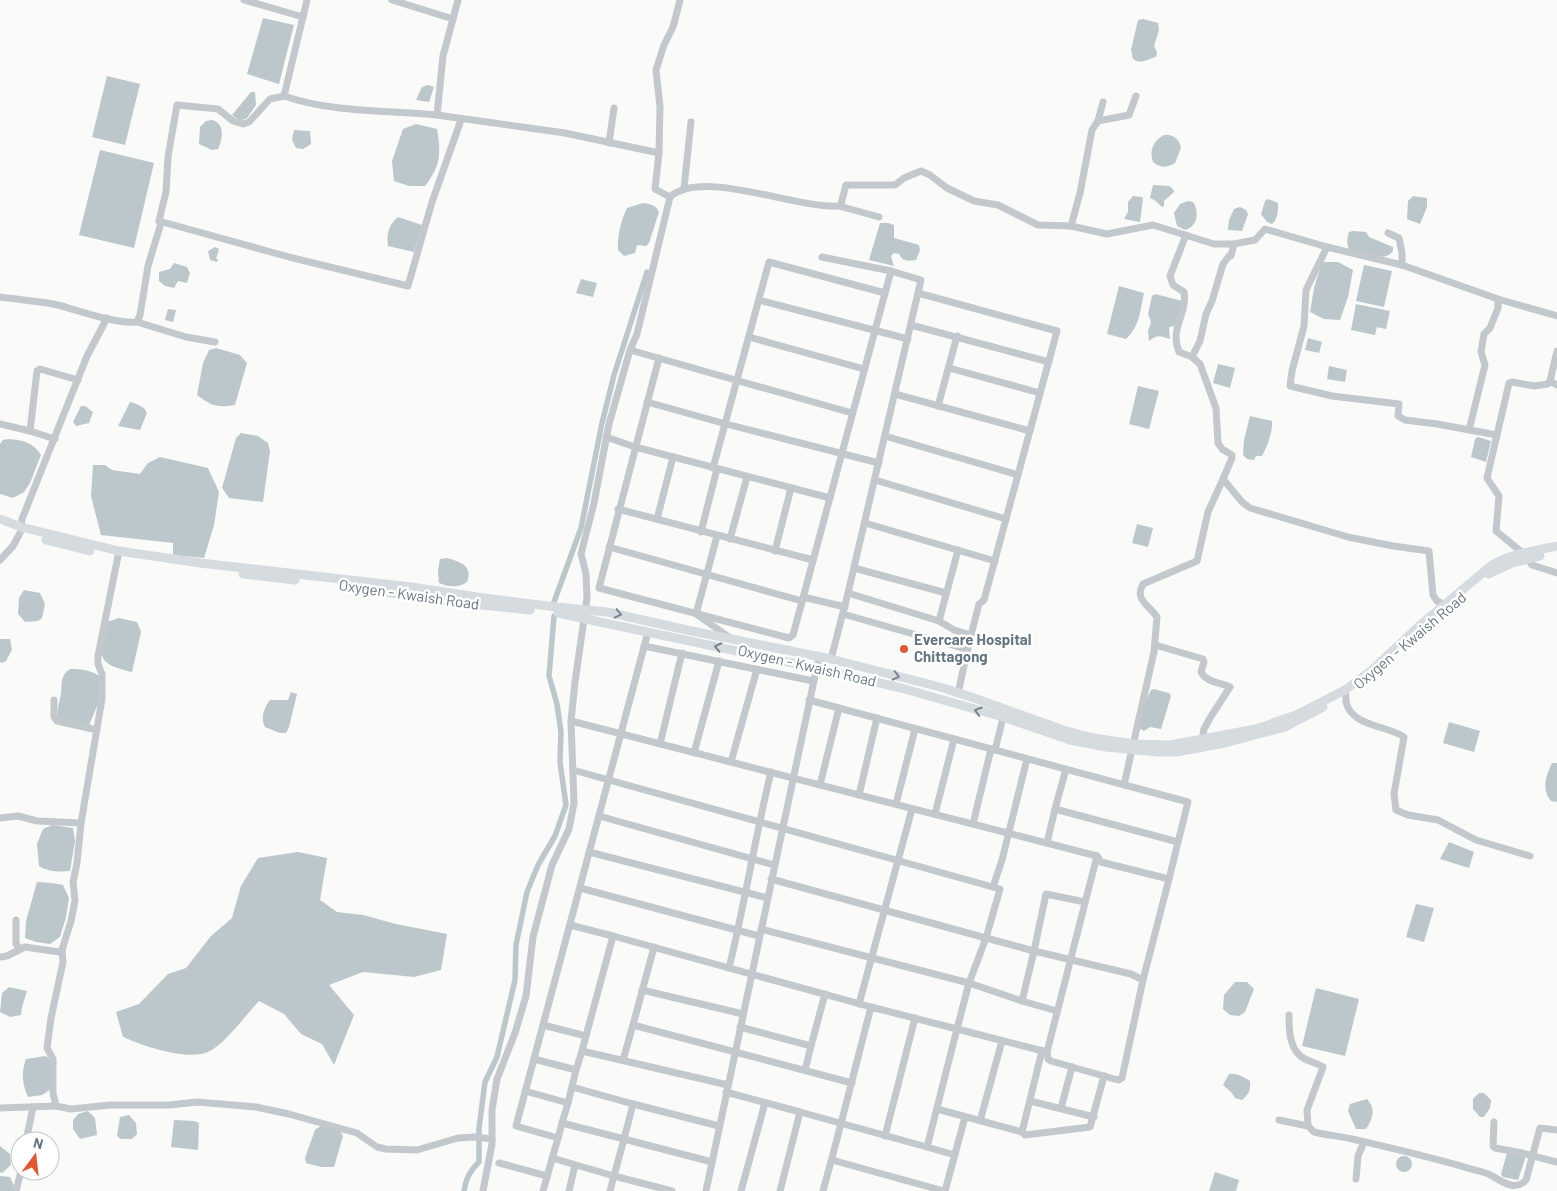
<svg xmlns="http://www.w3.org/2000/svg" width="1557" height="1191" viewBox="0 0 1557 1191" font-family="Barlow,sans-serif">
  <rect width="100%" height="100%" fill="#fafaf8"/>
  <g fill="#bbc7cb">
    <polygon points="263,18 294,25 279,84 247,74"/>
    <path d="M1143 19 1158 23 1159 30 1154 46 1157 52 1156 57C1147 59 1142 65 1133 59L1131 50 1138 20Z"/>
    <polygon points="107,76 140,84 125,145 92,137"/>
    <polygon points="428,85 434,87 429,102 416,100 422,87"/>
    <polygon points="251,92 255,92 256,105 247,118 240,121 232,115"/>
    <path d="M212 120C225 123 223 139 218 149L212 150 199 144 200 127 206 121Z"/>
    <path d="M416 124 437 129C441 154 441 165 425 186H409L394 181 392 161 403 129Z"/>
    <polygon points="294,130 310,131 311,144 303,149 296,148 292,140"/>
    <path d="M1164 135C1173 134 1179 139 1181 148L1175 163C1167 168 1160 168 1153 162 1149 150 1153 141 1164 135Z"/>
    <polygon points="100,150 154,163 134,248 79,235"/>
    <polygon points="1153,185 1169,186 1173,189 1174,192 1164,201 1164,206 1162,207 1156,201 1150,198"/>
    <polygon points="1133,196 1142,197 1143,199 1140,222 1124,219 1128,212 1128,202"/>
    <polygon points="1413,196 1427,198 1427,207 1420,224 1407,219 1408,201"/>
    <path d="M1268 199 1278 203C1278 211 1278 219 1272 224L1267 222 1261 214 1265 201Z"/>
    <path d="M1188 201 1193 202C1200 212 1197 227 1185 230L1177 226 1174 213 1180 204Z"/>
    <path d="M643 203C650 204 656 205 659 212L649 243 646 246 637 245 635 253 624 256 618 250C617 237 621 220 627 208Z"/>
    <polygon points="1240,207 1246,210 1248,214 1242,231 1228,230 1229,220 1234,209"/>
    <path d="M398 217 422 225 414 252 388 246C386 235 389 224 398 217Z"/>
    <path d="M880 223H888L894 225V238L919 245 920 250 916 260C908 261 903 262 899 254L894 253 891 256 894 266 869 260Z"/>
    <path d="M1353 231 1366 232 1369 237 1393 247V251C1385 263 1362 253 1350 251 1346 245 1347 238 1349 232Z"/>
    <polygon points="215,247 219,249 216,259 218,259 217,262 210,260 208,251"/>
    <polygon points="1322,262 1338,262 1353,270 1348,297 1340,320 1324,319 1310,312 1314,288"/>
    <polygon points="174,263 187,267 190,273 187,283 178,281 174,288 165,286 159,281 159,272 170,269"/>
    <polygon points="1364,265 1392,271 1384,307 1356,301"/>
    <polygon points="581,279 597,283 593,297 576,293"/>
    <path d="M1119 286 1144 293C1140 311 1140 326 1126 339L1107 334Z"/>
    <path d="M1155 294 1183 301 1176 326 1169 327 1170 339C1160 336 1158 334 1149 341L1148 331 1151 322 1148 314 1152 296Z"/>
    <polygon points="1356,304 1390,311 1386,329 1377,327 1375,335 1351,330"/>
    <polygon points="168,309 176,310 173,322 165,320"/>
    <polygon points="1308,338 1322,342 1319,353 1305,350"/>
    <path d="M216 348 240 355 247 363 235 405C216 408 212 406 197 395L203 363 209 350Z"/>
    <polygon points="1218,364 1235,368 1230,388 1213,383"/>
    <polygon points="1329,366 1347,370 1345,382 1327,379"/>
    <polygon points="1138,386 1159,391 1149,429 1129,424"/>
    <path d="M130 402C137 404 144 406 147 413L140 430 118 426Z"/>
    <polygon points="81,406 85,406 93,412 89,423 76,426 73,422"/>
    <path d="M1250 416 1272 421C1273 432 1267 447 1262 456H1256L1254 460 1247 459 1243 455 1244 440Z"/>
    <polygon points="241,433 258,436 268,443 270,451 263,502 229,498 222,488 236,438"/>
    <polygon points="1478,437 1491,441 1486,462 1471,457 1475,439"/>
    <path d="M8 439C22 440 33 442 41 455L30 483 24 492 13 498 0 494V444L3 440Z"/>
    <polygon points="160,457 208,468 219,492 214,525 204,558 173,555 173,543 101,535 91,496 93,465 105,465 112,470 140,474 148,463"/>
    <polygon points="1137,524 1153,528 1148,547 1132,543"/>
    <path d="M447 558C461 562 473 566 467 582 459 588 448 587 439 583L438 570 440 559Z"/>
    <polygon points="24,590 40,593 45,604 42,618 38,621 25,622 18,614 19,598"/>
    <path d="M119 618 137 622 141 632 132 672C93 663 100 655 107 622Z"/>
    <polygon points="0,639 10,639 12,650 6,661 2,663 0,662"/>
    <path d="M70 669C80 669 94 670 101 678L98 704 89 725 58 718C57 709 59 703 61 694 62 684 60 675 70 669Z"/>
    <polygon points="1154,689 1169,693 1171,696 1161,729 1150,727 1144,731 1139,728 1144,704 1151,690"/>
    <path d="M291 692 297 694 289 727 286 733H280L265 727C260 718 264 708 270 700H288Z"/>
    <polygon points="1449,722 1480,731 1474,752 1443,743"/>
    <path d="M1552 763H1557V802L1551 801C1541 789 1546 776 1552 763Z"/>
    <path d="M52 825 73 828 75 841 70 871C60 872 48 872 39 866L37 844 43 829Z"/>
    <polygon points="1449,842 1474,852 1469,868 1440,859"/>
    <path d="M298 852 327 858 320 900 337 912 363 915 396 924 447 934 441 970 414 977 363 972 329 985 354 1015 334 1065 322 1044 301 1034 284 1014 259 1001C246 1015 224 1045 208 1052 187 1061 143 1046 123 1037L116 1012 139 1004 168 974 186 968 211 936 232 918 241 886 258 858Z"/>
    <polygon points="37,882 52,883 63,885 69,898 66,917 60,937 50,944 36,942 25,938 26,921"/>
    <polygon points="1416,904 1434,908 1424,942 1406,937"/>
    <polygon points="1235,982 1247,982 1254,989 1245,1012 1239,1016 1230,1015 1223,1009 1224,995"/>
    <polygon points="9,987 27,991 22,1007 21,1015 10,1017 0,1012 2,993"/>
    <polygon points="1316,988 1359,999 1345,1056 1302,1046"/>
    <path d="M46 1056 52 1062 51 1089 42 1095 28 1097C22 1083 21 1073 26 1059Z"/>
    <path d="M1229 1074C1237 1073 1243 1077 1250 1081 1251 1090 1249 1094 1242 1100L1235 1098 1231 1092 1223 1085Z"/>
    <polygon points="1479,1093 1484,1093 1491,1100 1490,1108 1484,1117 1480,1117 1473,1109 1473,1099"/>
    <path d="M1367 1099C1376 1109 1373 1118 1366 1129H1356L1348 1111 1350 1104Z"/>
    <polygon points="88,1111 95,1118 97,1135 80,1139 73,1129 73,1120 78,1114"/>
    <polygon points="129,1115 136,1123 137,1134 132,1139 121,1139 117,1136 120,1117"/>
    <polygon points="174,1120 194,1121 199,1123 198,1150 171,1147"/>
    <polygon points="322,1125 340,1131 343,1136 334,1167 321,1167 306,1163 305,1158 315,1130"/>
    <polygon points="0,1146 10,1154 11,1165 2,1173 0,1172"/>
    <polygon points="1507,1153 1524,1157 1525,1159 1518,1180 1503,1177 1501,1174"/>
    <circle cx="1404" cy="1164" r="8"/>
    <polygon points="1215,1172 1239,1180 1236,1191 1209,1191"/>
    <polygon points="0,1176 10,1177 14,1186 13,1191 0,1191"/>
  </g>
  <g fill="none" stroke-linecap="round" stroke-linejoin="round">
    <g stroke="#bbc7cb" stroke-width="5.5">
      <polyline points="554,602 581,528 602,423 614,375 647,272"/>
      <path d="M464 1191C466 1178 470 1171 479 1162V1128L485 1082 497 1057 515 980 516 945 527 892 538 865 555 836 566 805 560 762 561 732 557 704 549 676 554 616"/>
    </g>
    <g stroke="#c3c8cc" stroke-width="7">
      <polyline points="244,0 303,17"/>
      <polyline points="392,0 453,19"/>
      <polyline points="458,0 443,56 437,115 565,133 659,153"/>
      <path d="M284 96C333 113 386 110 437 115"/>
      <polyline points="1098,121 1129,115 1136,96"/>
      <polyline points="609,143 614,108"/>
      <polyline points="684,188 691,122"/>
      <path d="M670 197C702 168 796 209 839 206L841 204 846 185H895L904 178 921 171 930 175 947 188 974 201 998 205 1038 225 1071 226 1107 234 1153 225 1214 244H1234L1255 240 1265 229 1327 247 1402 265 1498 299 1557 316"/>
      <polyline points="839,206 879,217"/>
      <polyline points="159,221 289,257 408,286 432,202 461,120"/>
      <polyline points="1071,226 1080,193 1092,130 1098,121 1103,102"/>
      <polyline points="1388,233 1399,238 1402,253 1402,265"/>
      <path d="M1186 235 1170 276 1173 285 1184 292C1188 313 1169 329 1179 352L1192 357 1200 364 1216 408 1218 443 1222 449 1232 455V458L1223 479 1242 502 1250 508 1348 537 1393 546 1429 551 1433 595 1437 601 1445 605"/>
      <polyline points="1327,247 1306,290 1304,326 1292,371 1290,386 1332,396 1399,404 1398,416 1405,420 1437,424 1497,435"/>
      <polyline points="822,257 891,271 921,280 848,593 831,659"/>
      <polyline points="918,293 1057,331 984,600 979,604 971,635 954,630 939,621"/>
      <path d="M0 297C19 300 39 301 58 305 80 311 115 324 137 322L140 315 148 266 161 223 159 221 166 192 168 157 177 105 218 109 233 121 243 124 249 122 270 99 284 96 307 0"/>
      <polyline points="759,300 908,339"/>
      <polyline points="137,322 186,337 215,342"/>
      <polyline points="911,325 1049,362"/>
      <polyline points="749,337 864,369"/>
      <polyline points="630,350 852,413"/>
      <polyline points="1557,351 1550,381 1557,385"/>
      <polyline points="1192,357 1200,341 1206,314 1212,301 1223,264 1229,256 1231,256 1234,244"/>
      <polyline points="659,358 599,588 789,638 793,635 891,271"/>
      <polyline points="949,368 1040,393"/>
      <polyline points="1550,381 1548,384 1534,386 1512,382 1509,383 1487,478 1499,496 1496,531 1524,554 1532,565 1557,573"/>
      <polyline points="895,394 1030,431"/>
      <polyline points="647,402 726,424 879,463"/>
      <polyline points="938,406 957,336"/>
      <polyline points="0,424 30,431 37,371 40,369 78,380"/>
      <polyline points="1469,430 1485,365 1481,352 1484,334 1490,328 1498,308 1498,299"/>
      <polyline points="30,431 55,439"/>
      <polyline points="885,436 1018,475"/>
      <polyline points="606,437 635,447 830,498"/>
      <polyline points="713,468 769,262 885,293"/>
      <polyline points="875,480 1006,519"/>
      <polyline points="618,509 813,560"/>
      <polyline points="657,519 673,457"/>
      <polyline points="865,523 995,561"/>
      <polyline points="21,527 22,519 87,356 107,318"/>
      <polyline points="701,532 717,469"/>
      <polyline points="717,536 696,614 729,637"/>
      <polyline points="730,539 747,477"/>
      <polyline points="609,547 802,601"/>
      <polyline points="119,551 98,656 98,664 102,674 102,699 81,823 77,863 73,882 75,901 71,921 62,950 63,962 51,1018 47,1048 53,1059 53,1093 56,1106 71,1109 110,1105 170,1105 197,1102 256,1107 289,1114 357,1133 377,1147 386,1149 417,1150 458,1138 475,1137 492,1139"/>
      <polyline points="775,551 791,488"/>
      <polyline points="0,560 13,546 20,533"/>
      <polyline points="854,568 946,593"/>
      <polyline points="848,593 939,621 958,550"/>
      <polyline points="803,597 845,607"/>
      <polyline points="843,614 966,649"/>
      <path d="M1155 645 1203 659 1204 662 1201 672C1207 683 1220 682 1230 687L1210 718 1204 729 1202 740"/>
      <polyline points="644,646 813,681"/>
      <path d="M1345 690C1346 694 1346 698 1346 702 1352 727 1387 725 1404 737L1394 794 1396 810 1408 815 1438 820 1476 840 1530 856"/>
      <polyline points="958,693 971,635"/>
      <polyline points="54,700 54,717 57,721 97,730"/>
      <polyline points="809,700 1188,802 1178,842"/>
      <polyline points="571,721 1097,856 1047,1052 957,1029 969,983 986,938 771,879"/>
      <polyline points="660,744 682,653"/>
      <polyline points="995,750 1004,714"/>
      <polyline points="694,753 719,661"/>
      <polyline points="731,762 757,669"/>
      <polyline points="573,770 1000,889 986,938 1034,951 1046,894 1085,902"/>
      <polyline points="820,785 839,708"/>
      <path d="M1124 785 1154 652 1157 617C1149 605 1134 600 1143 584L1197 561 1208 512 1223 479"/>
      <polyline points="859,795 877,718"/>
      <polyline points="896,804 915,729"/>
      <polyline points="1055,809 1066,769"/>
      <polyline points="935,814 954,739"/>
      <polyline points="599,816 774,865"/>
      <polyline points="0,818 18,816 37,821 81,823"/>
      <polyline points="973,824 991,749"/>
      <polyline points="1047,843 1055,809 1178,842 1169,879 1101,862 1097,856"/>
      <polyline points="589,852 767,898"/>
      <polyline points="993,887 1002,860 1027,759"/>
      <polyline points="580,888 759,936"/>
      <polyline points="16,920 16,944 20,949"/>
      <polyline points="570,925 613,936 586,1036"/>
      <polyline points="761,929 969,983 1022,1001 1057,1011"/>
      <polyline points="613,936 871,1007"/>
      <polyline points="0,957 7,956 25,947 59,952 62,950"/>
      <path d="M729 968C745 903 755 837 771 772"/>
      <polyline points="642,990 743,1014"/>
      <polyline points="1022,1001 1034,951 1131,974 1143,980"/>
      <polyline points="859,1004 912,809"/>
      <path d="M1289 1015C1289 1030 1289 1051 1305 1059 1311 1062 1317 1063 1323 1067L1307 1110 1308 1126 1314 1132C1326 1135 1339 1136 1352 1139 1391 1148 1431 1157 1471 1169 1478 1171 1486 1172 1492 1176 1504 1183 1516 1191 1526 1180L1540 1128 1557 1130"/>
      <polyline points="543,1025 586,1036 582,1051"/>
      <polyline points="633,1025 654,947"/>
      <polyline points="740,1027 811,1046 805,1070"/>
      <polyline points="811,1046 825,994"/>
      <polyline points="1042,1051 1022,1132 1025,1135 1090,1127 1104,1076"/>
      <polyline points="1047,1052 1048,1059 1051,1061 1118,1080 1122,1078 1143,980 1169,879"/>
      <polyline points="534,1059 576,1070 568,1103"/>
      <polyline points="623,1060 633,1025 852,1083"/>
      <polyline points="576,1070 582,1051 728,1085"/>
      <polyline points="572,1087 633,1104 624,1139 712,1162"/>
      <polyline points="525,1091 568,1103 562,1123"/>
      <polyline points="726,1092 800,1112 780,1191"/>
      <polyline points="1030,1101 1094,1117"/>
      <polyline points="633,1104 719,1126"/>
      <polyline points="0,1108 56,1106"/>
      <polyline points="1061,1108 1072,1067"/>
      <polyline points="937,1109 1022,1132"/>
      <path d="M800 1112 927 1147 957 1029 871 1007C855 1068 840 1130 823 1191"/>
      <polyline points="1279,1120 1308,1126"/>
      <polyline points="980,1121 1002,1041"/>
      <polyline points="1494,1122 1493,1146 1495,1148 1522,1153 1557,1162"/>
      <polyline points="885,1136 915,1018"/>
      <polyline points="558,1138 562,1123 624,1139 614,1176 672,1191"/>
      <polyline points="26,1141 33,1107"/>
      <polyline points="927,1147 955,1155"/>
      <polyline points="552,1158 614,1176 610,1191"/>
      <polyline points="832,1160 944,1191"/>
      <polyline points="499,1163 547,1176"/>
      <polyline points="1356,1179 1358,1156 1364,1142"/>
      <polyline points="16,1191 21,1171"/>
      <polyline points="483,1191 492,1144 492,1110 497,1079 515,1033 526,996 533,937 552,865 569,829 574,803 571,721 575,682 587,598 586,574 581,554 594,503 609,424 630,350 637,334 670,197 655,189 659,153 660,107 656,70 664,45 673,27 680,0"/>
      <polyline points="543,1191 558,1138 516,1126 648,632"/>
      <polyline points="569,1191 575,1165"/>
      <polyline points="706,1191 819,657"/>
      <polyline points="741,1191 765,1103"/>
      <polyline points="945,1191 965,1117"/>
    </g>
    <g stroke="#d6dbdf" stroke-width="9">
      <path d="M0 519 21 527 119 551 200 563 411 587 477 597 556 607 607 612 687 630 831 659 940 687 974 698 1066 731 1094 738 1134 744 1170 745 1256 729 1296 715 1345 690 1372 670 1418 627 1492 565C1511 553 1536 551 1557 546"/>
      <polyline points="46,540 90,551"/>
      <polyline points="243,574 295,580"/>
      <polyline points="1489,574 1512,563 1540,556"/>
      <polyline points="343,586 445,601 530,610"/>
      <polyline points="558,613 816,668 901,688 1003,717 1070,740 1106,747 1158,752 1176,752 1225,743 1285,727 1323,707"/>
    </g>
  </g>
  <defs><path id="oneway-chevron" d="M-2-3.5L2.5 0L-2 3.5" fill="none" stroke-width="1.6" stroke-linecap="round" stroke-linejoin="round" transform="scale(1.25)"/></defs>
  <g stroke="#768591">
    <use href="#oneway-chevron" transform="translate(618 614) rotate(13)"/>
    <use href="#oneway-chevron" transform="translate(718 647) rotate(-168)"/>
    <use href="#oneway-chevron" transform="translate(896 676) rotate(14)"/>
    <use href="#oneway-chevron" transform="translate(978 711) rotate(-163)"/>
  </g>
  <circle fill="#e4572e" stroke="#fff" stroke-width="2" cx="904" cy="649" r="5"/>
  <g text-anchor="middle" stroke-width="5" stroke-linejoin="round" paint-order="stroke">
    <g font-size="15" fill="#657683" stroke="#fff">
      <text transform="translate(409 595) rotate(8)" y="5">Oxygen - Kwaish Road</text>
      <text transform="translate(1410 641) rotate(-40)" y="5">Oxygen - Kwaish Road</text>
      <text transform="translate(807 666) rotate(13)" y="5">Oxygen - Kwaish Road</text>
    </g>
    <g font-size="15" font-weight="bold" fill="#657683" stroke="#fff" text-anchor="start">
      <text x="914" y="645">Evercare Hospital<tspan x="914" dy="17">Chittagong</tspan></text>
    </g>
  </g>
  <g transform="translate(35 1156) rotate(15)"><circle r="24" fill="#ffffff" stroke="#c1c8cd"/>
  <path d="M0-4L9 19L0 12L-9 19Z" fill="#e4572e"/>
  <text y="-8" font-size="14" font-weight="bold" text-anchor="middle" fill="#657683">N</text>
  </g>
</svg>
